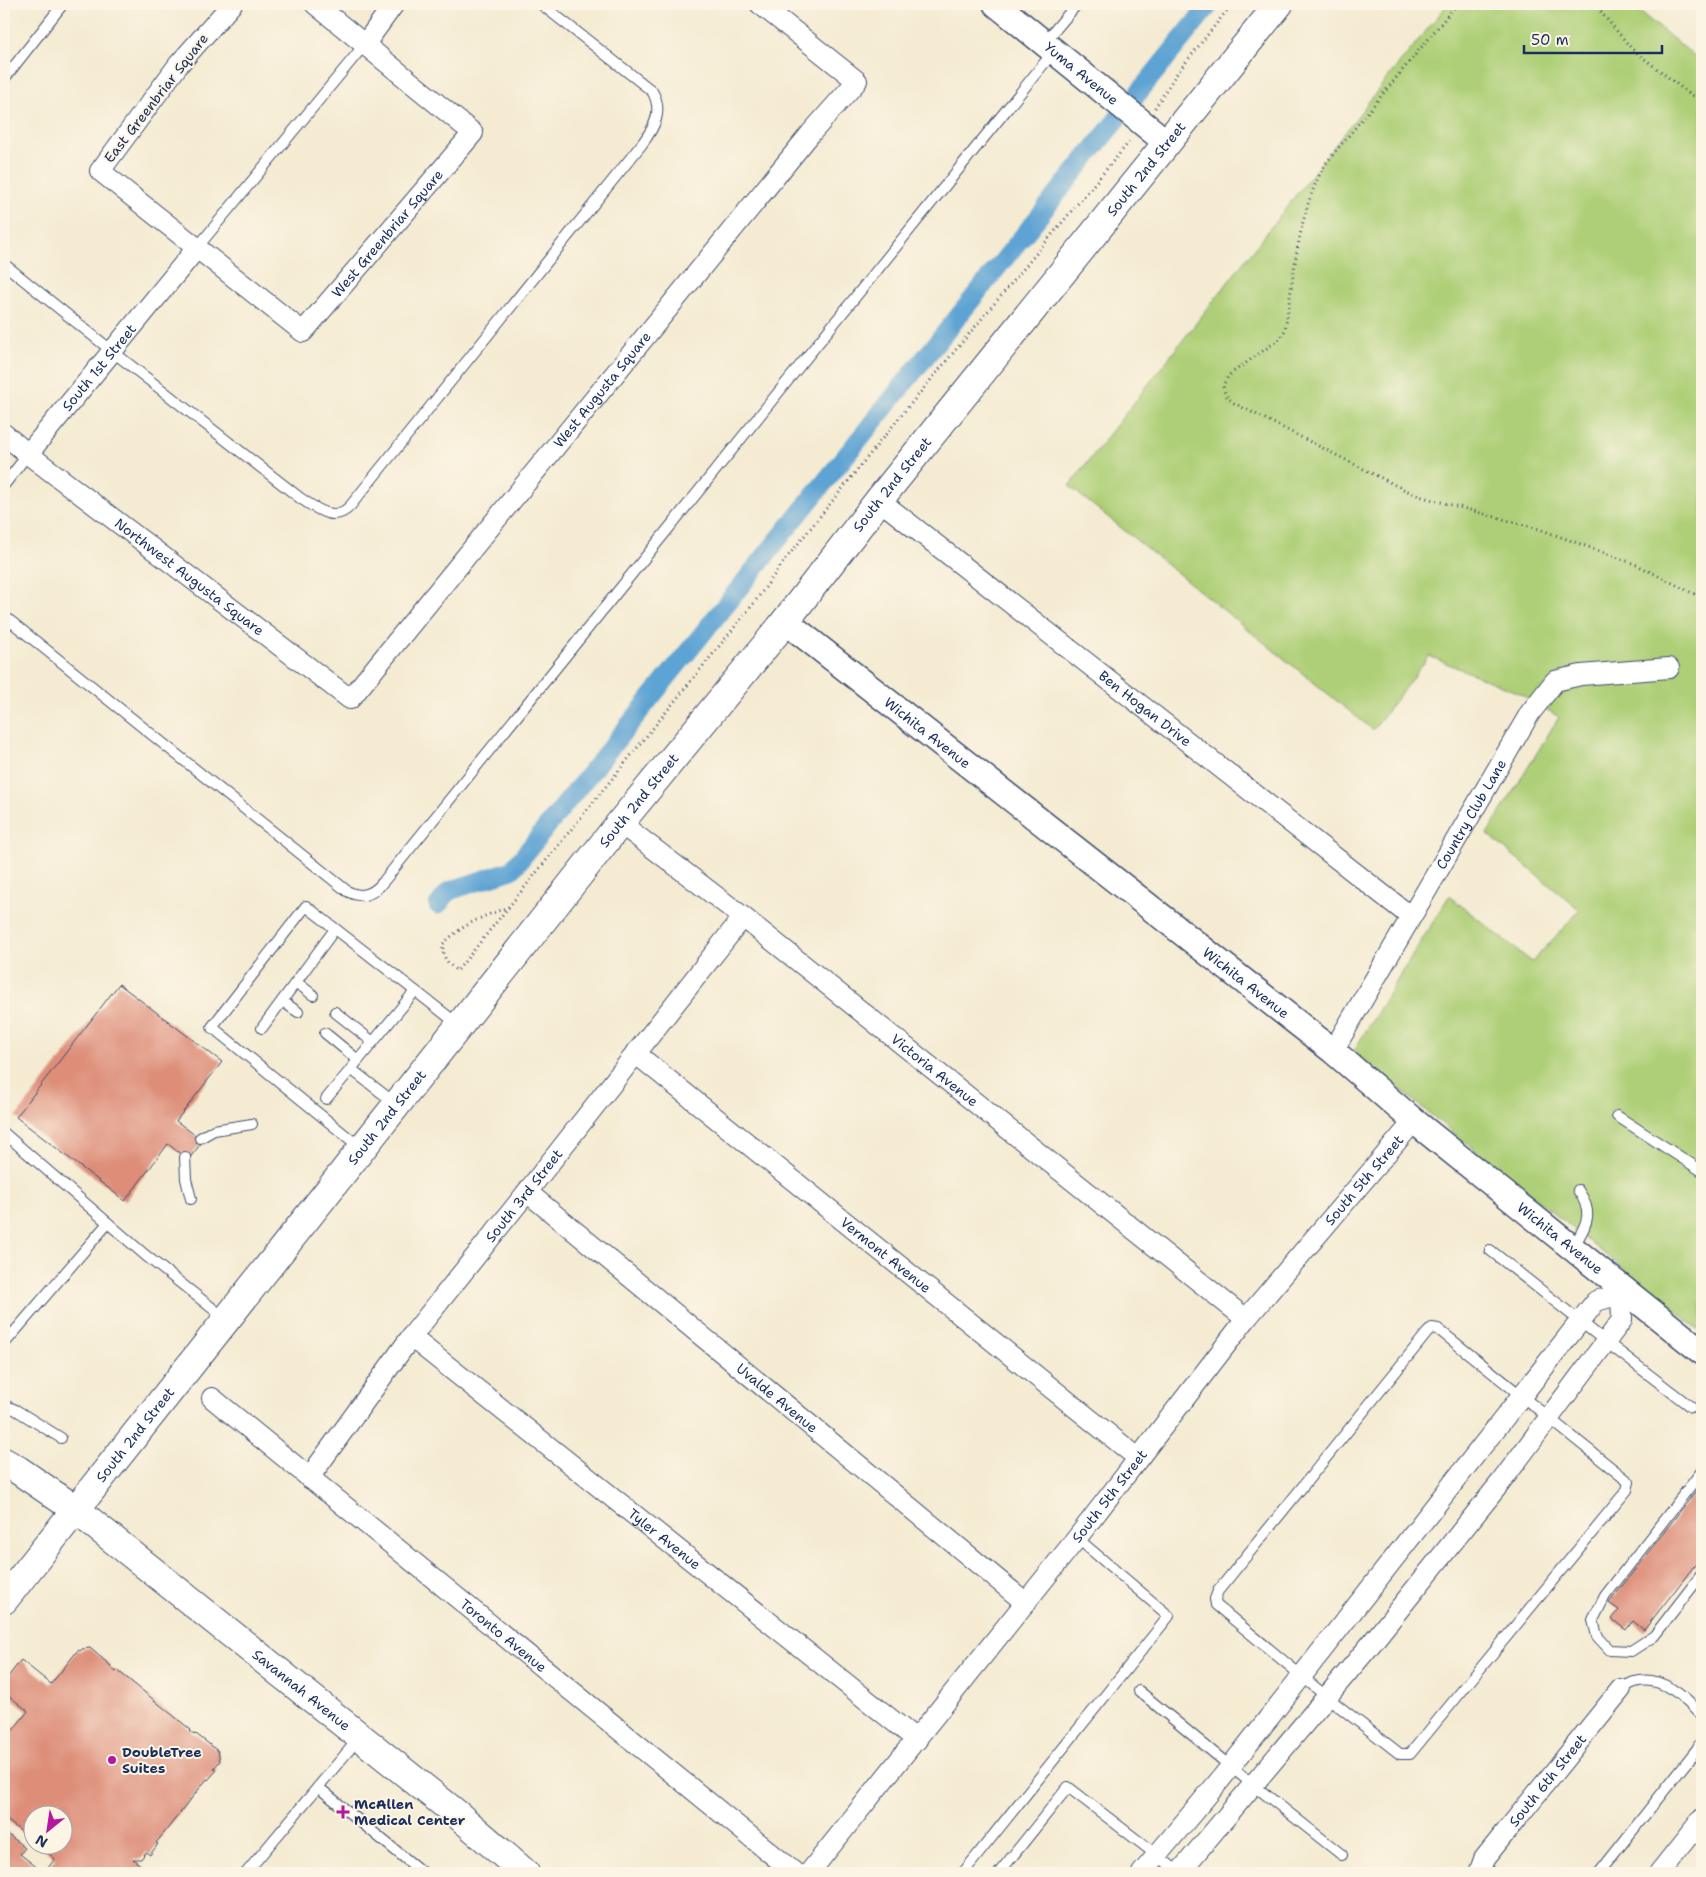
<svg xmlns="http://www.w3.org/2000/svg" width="1706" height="1877" viewBox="0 0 1706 1877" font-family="'Shantell Sans',sans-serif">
  <rect width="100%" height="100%" fill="#fcf5e5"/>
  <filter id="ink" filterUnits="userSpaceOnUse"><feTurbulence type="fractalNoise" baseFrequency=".02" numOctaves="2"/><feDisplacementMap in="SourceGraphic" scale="10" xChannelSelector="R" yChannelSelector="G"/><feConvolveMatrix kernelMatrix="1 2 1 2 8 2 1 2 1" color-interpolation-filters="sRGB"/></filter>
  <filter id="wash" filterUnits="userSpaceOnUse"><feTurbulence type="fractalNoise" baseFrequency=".0096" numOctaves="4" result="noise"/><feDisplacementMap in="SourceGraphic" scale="20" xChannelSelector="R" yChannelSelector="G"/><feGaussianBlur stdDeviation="1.12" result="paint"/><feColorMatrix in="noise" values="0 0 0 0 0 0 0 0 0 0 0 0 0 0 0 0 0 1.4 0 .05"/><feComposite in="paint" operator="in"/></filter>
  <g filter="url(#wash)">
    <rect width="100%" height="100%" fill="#f4ebd2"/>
    <polygon fill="#aecf77" stroke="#647f6a" points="1448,4 1630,4 1702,62 1702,1332 1353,1052 1449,896 1532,962 1580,910 1487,834 1559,717 1521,694 1429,656 1373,730 1069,486 1385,81"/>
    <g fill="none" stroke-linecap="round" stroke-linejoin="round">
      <polyline stroke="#5da3d3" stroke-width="19" points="438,905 449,891 512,870 1210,4"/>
    </g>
    <g id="blocks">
      <g fill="#dd8d78">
        <polygon points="119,984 222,1062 176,1121 203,1141 188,1160 168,1144 125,1201 16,1117"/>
        <polygon points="1702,1483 1702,1556 1644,1630 1633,1621 1626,1630 1612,1619 1619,1610 1609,1603"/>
        <polygon points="90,1648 111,1666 110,1667 116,1672 117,1670 191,1730 190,1731 195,1735 196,1734 218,1751 220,1761 214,1768 217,1770 208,1780 207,1779 156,1843 158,1844 150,1855 146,1852 141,1859 133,1859 150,1873 50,1873 46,1870 55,1859 38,1844 62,1844 62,1814 32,1814 32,1840 4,1818 4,1761 6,1758 4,1756 4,1745 8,1740 6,1739 28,1711 4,1692 4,1682 21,1660 51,1684 78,1650 80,1651 82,1649"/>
        <polygon points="4,1831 25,1848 20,1854 44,1873 4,1873"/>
      </g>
    </g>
  </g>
  <g filter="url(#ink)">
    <use href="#blocks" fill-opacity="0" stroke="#3c4b6f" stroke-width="1"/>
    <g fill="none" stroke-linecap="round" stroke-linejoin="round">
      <g stroke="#3c4b6f" stroke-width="12">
        <g id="service">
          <polyline points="1044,43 1077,4"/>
          <polyline points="4,79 63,4"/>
          <polyline points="196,249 365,44"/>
          <path d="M4 264 112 351 300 498C317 509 335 524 351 505L642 144C654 128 664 111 652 91L541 4"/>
          <polyline points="4,485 28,454"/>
          <path d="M4 616 347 891C361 899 373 895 383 882L1054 51"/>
          <polyline points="296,982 313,995"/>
          <polyline points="282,1001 298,1012"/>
          <polyline points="335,1012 373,1042"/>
          <polyline points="262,1028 335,929"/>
          <polyline points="325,1033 358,1060"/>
          <polyline points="326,1099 351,1069"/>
          <polyline points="396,1104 351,1069 415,991"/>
          <polyline points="1617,1116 1702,1171"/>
          <polyline points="4,1133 145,1255 226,1319"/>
          <polyline points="200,1138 214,1130 252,1124"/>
          <polyline points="361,1148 212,1027 306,906 459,1025"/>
          <polyline points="185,1157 186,1179 191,1199"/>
          <path d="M1573 1248C1586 1224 1595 1215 1578 1190"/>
          <polyline points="1490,1250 1605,1341 1691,1407"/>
          <polygon points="1432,1328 1438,1329 1629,1482 1627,1490 1410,1754 1400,1754 1327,1697 1216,1605 1215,1599 1218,1591 1427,1333"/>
          <polyline points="4,1344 108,1223"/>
          <polyline points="4,1405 16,1410 61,1438"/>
          <polyline points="1702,1471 1605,1596 1593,1620 1597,1636 1610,1650 1631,1651 1654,1636 1702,1574"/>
          <path d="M1621 1689C1626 1687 1630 1683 1635 1682 1661 1674 1687 1699 1702 1716"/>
          <polyline points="1139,1691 1231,1767 1342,1855"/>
          <polyline points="318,1787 423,1873"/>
          <polyline points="246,1873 359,1738"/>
          <polyline points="963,1873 1169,1616 1077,1538"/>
          <polyline points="999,1873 1068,1787 1180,1873"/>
          <polyline points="1599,1873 1697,1749 1702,1740"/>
        </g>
      </g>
      <g stroke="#3c4b6f" stroke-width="22">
        <g id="minor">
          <path id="s1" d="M232 4 179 64 100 171 303 332 473 133 315 4"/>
          <polyline points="365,44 394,4"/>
          <path id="s2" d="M4 434 28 454 350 699 811 133 857 81 760 4"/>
          <path id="s3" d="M28 454 196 249"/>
          <path id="s4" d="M879 500 1410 916"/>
          <path id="s5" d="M620 823 743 917 1246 1319"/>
          <path id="s6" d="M1333 1051 1530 713 1555 681 1581 675 1669 668"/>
          <path id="s7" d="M635 1053 1138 1458"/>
          <path id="s8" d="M527 1192 1026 1603"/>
          <path id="s9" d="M411 1337 917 1740"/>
          <path id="s10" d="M212 1398 795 1873"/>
          <path id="s11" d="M309 1478 411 1337 527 1192 743 917"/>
          <path id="s12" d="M809 1873 1077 1538 1246 1319 1414 1121"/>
          <polyline points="1142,1873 1220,1780 1596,1301 1621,1294 1622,1320 1501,1482 1367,1649 1179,1873"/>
          <path id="s13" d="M1479 1873 1484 1859 1621 1689"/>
          <polyline points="1659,1873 1702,1819"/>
        </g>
      </g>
      <g stroke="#3c4b6f" stroke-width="28">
        <g id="tertiary">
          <path id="s14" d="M996 4 1166 142"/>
          <path id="s15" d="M785 621 1333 1051 1414 1121 1702 1352"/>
        </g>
      </g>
      <g stroke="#3c4b6f" stroke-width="30">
        <g id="secondary">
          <path id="s16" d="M4 1462 18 1470 75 1509 458 1815 525 1873"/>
          <path id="s17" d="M4 1600 620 823 780 628 879 500 1279 4"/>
        </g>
      </g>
      <g stroke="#3c4b6f" stroke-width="3" stroke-dasharray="1 4" stroke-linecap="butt">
        <path d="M1457 4 1326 163C1298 209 1294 277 1285 330L1281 338 1229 375 1223 385C1224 394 1227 398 1234 403L1401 488 1419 496 1539 529 1635 564 1702 598"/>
        <polyline points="1594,4 1632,49 1688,93 1702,101"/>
        <polyline points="1155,108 1175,76 1232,4"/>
        <path d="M509 907C483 916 463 924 443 944 442 957 447 963 457 971L754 603 785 560 899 418 1130 141"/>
      </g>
      <use href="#service" stroke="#fff" stroke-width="10"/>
      <use href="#minor" stroke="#fff" stroke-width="20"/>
      <use href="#tertiary" stroke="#fff" stroke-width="25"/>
      <use href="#secondary" stroke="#fff" stroke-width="28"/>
    </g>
  </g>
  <g fill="#b5179e" stroke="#fcf5e5" stroke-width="2">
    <circle cx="112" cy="1760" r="5"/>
    <path d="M340.5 1804.5h5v5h5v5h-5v5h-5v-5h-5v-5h5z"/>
  </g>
  <g text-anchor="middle" stroke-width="4" stroke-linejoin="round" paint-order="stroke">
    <g font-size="14" fill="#1b2f5e" stroke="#fcf5e5">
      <text dy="5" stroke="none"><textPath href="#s14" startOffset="110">Yuma Avenue</textPath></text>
      <text transform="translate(156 98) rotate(-52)" y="5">East Greenbriar Square</text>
      <text dy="5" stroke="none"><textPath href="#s17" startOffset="1831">South 2nd Street</textPath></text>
      <text dy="5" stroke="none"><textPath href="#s1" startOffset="602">West Greenbriar Square</textPath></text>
      <text dy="5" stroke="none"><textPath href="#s3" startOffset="112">South 1st Street</textPath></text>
      <text dy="5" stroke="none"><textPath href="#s2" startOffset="835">West Augusta Square</textPath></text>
      <text dy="5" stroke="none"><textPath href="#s17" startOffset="1426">South 2nd Street</textPath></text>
      <text dy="5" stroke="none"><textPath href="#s2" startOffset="234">Northwest Augusta Square</textPath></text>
      <text dy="5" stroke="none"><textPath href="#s4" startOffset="338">Ben Hogan Drive</textPath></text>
      <text dy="5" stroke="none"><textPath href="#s15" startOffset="181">Wichita Avenue</textPath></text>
      <text dy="5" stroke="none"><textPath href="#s17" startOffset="1021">South 2nd Street</textPath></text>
      <text dy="5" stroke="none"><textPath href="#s6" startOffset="274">Country Club Lane</textPath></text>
      <text dy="5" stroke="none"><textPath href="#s15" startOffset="586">Wichita Avenue</textPath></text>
      <text dy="5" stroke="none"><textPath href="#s5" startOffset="400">Victoria Avenue</textPath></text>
      <text dy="5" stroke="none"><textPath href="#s17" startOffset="616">South 2nd Street</textPath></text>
      <text dy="5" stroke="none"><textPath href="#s12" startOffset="888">South 5th Street</textPath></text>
      <text dy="5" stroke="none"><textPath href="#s11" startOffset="355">South 3rd Street</textPath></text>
      <text dy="5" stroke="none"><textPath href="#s15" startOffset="991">Wichita Avenue</textPath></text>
      <text dy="5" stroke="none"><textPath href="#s7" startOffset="322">Vermont Avenue</textPath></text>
      <text dy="5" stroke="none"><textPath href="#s8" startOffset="324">Uvalde Avenue</textPath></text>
      <text dy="5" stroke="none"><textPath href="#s17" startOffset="211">South 2nd Street</textPath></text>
      <text dy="5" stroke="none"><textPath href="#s12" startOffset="482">South 5th Street</textPath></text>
      <text dy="5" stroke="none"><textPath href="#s9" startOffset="324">Tyler Avenue</textPath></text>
      <text dy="5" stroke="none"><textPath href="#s10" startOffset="376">Toronto Avenue</textPath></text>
      <text dy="5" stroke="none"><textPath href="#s16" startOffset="375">Savannah Avenue</textPath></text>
      <text dy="5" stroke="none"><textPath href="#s13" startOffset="116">South 6th Street</textPath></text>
    </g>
    <g font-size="14" font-weight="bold" fill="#1b2f5e" stroke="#fcf5e5" text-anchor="start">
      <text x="122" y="1757">DoubleTree<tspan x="122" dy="16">Suites</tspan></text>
      <text x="354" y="1809">McAllen<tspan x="354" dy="16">Medical Center</tspan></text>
    </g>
  </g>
  <rect width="1706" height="1877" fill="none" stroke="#fcf5e5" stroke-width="20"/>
  <g transform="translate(48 1830) rotate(210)"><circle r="24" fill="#fcf5e5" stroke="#a2a6af"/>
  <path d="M0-4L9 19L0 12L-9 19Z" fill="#b5179e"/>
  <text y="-8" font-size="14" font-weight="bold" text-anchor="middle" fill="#1b2f5e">N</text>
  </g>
  <path d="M1524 45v8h138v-8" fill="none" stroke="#1b2f5e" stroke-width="2.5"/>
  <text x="1531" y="45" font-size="15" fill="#1b2f5e" stroke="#fcf5e5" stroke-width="4" paint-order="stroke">50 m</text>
</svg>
